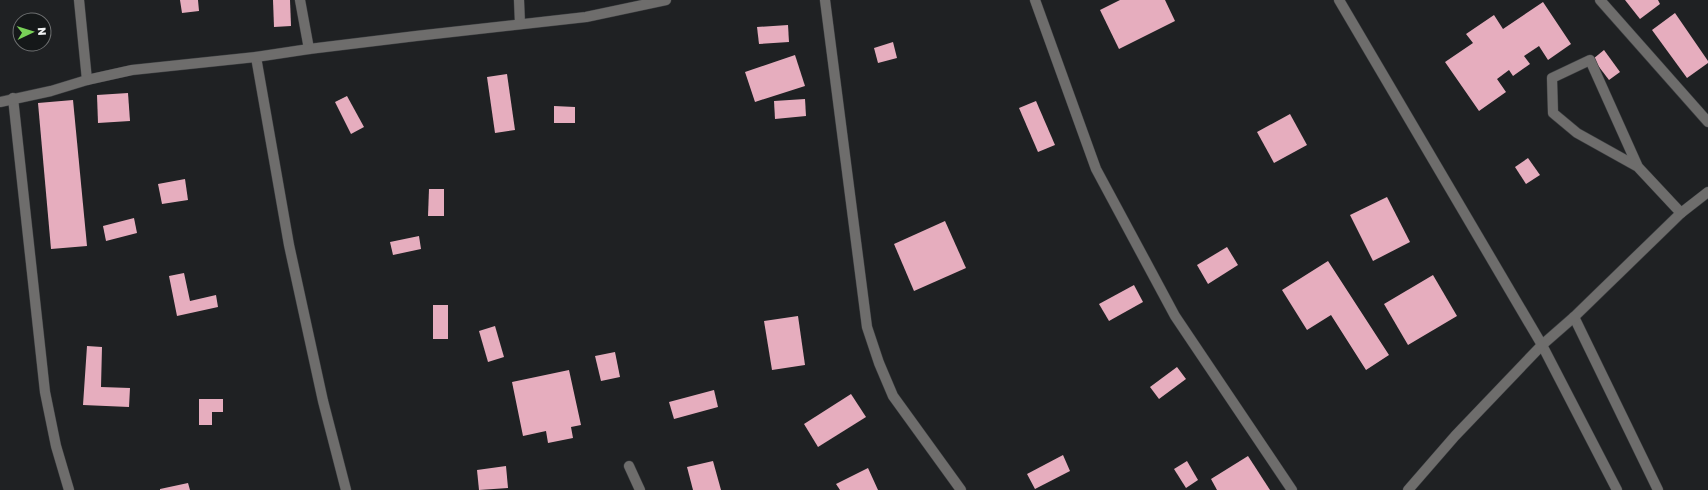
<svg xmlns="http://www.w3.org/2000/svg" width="1708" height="490" viewBox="0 0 1708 490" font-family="'Golos Text',sans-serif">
  <rect width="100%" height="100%" fill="#1f2123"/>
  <g fill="#e6adbe">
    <polygon points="180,0 198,0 199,11 182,13"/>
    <polygon points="273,0 290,0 291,26 274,27"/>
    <polygon points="1120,0 1165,0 1175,21 1119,49 1100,10"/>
    <polygon points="1625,0 1658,0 1660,4 1640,19"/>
    <polygon points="1543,2 1571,44 1548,60 1539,46 1524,56 1530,64 1513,76 1509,70 1497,79 1506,92 1479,111 1445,62 1473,43 1466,34 1494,15 1503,29"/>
    <polygon points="1675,13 1708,61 1708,63 1687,78 1652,30"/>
    <polygon points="788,25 789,42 759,44 757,27"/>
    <polygon points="893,42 897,58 878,63 874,48"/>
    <polygon points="1604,50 1620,72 1609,80 1593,59"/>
    <polygon points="795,55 805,86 755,102 745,72"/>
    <polygon points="507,74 515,130 495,133 487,77"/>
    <polygon points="128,93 130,121 98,123 97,95"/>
    <polygon points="347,96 364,127 351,134 335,102"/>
    <polygon points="805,99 806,116 775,119 774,101"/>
    <polygon points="73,100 87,246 51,249 38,103"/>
    <polygon points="1036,101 1055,145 1038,152 1019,108"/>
    <polygon points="554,106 575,107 575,123 554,123"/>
    <polygon points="1290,114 1307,145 1274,163 1257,132"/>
    <polygon points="1528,158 1540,175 1526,184 1515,167"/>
    <polygon points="185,179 188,200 162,204 158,184"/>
    <polygon points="429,189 444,189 444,216 428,216"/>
    <polygon points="1387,197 1410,242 1373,261 1350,215"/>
    <polygon points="134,218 137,233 106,241 103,226"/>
    <polygon points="945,221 966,268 914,291 894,244"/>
    <polygon points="419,236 421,249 393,255 390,242"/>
    <polygon points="1227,247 1238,265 1208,284 1197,265"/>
    <polygon points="1328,261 1389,355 1366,370 1331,315 1307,330 1282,290"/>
    <polygon points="184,273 190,301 216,295 218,307 177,316 169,276"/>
    <polygon points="1433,275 1457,316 1408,345 1384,304"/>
    <polygon points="1134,285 1143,302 1109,321 1099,304"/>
    <rect x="433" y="305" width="15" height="34"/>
    <polygon points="798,316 805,365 772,370 764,321"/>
    <polygon points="495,326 504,357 488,362 479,331"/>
    <polygon points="87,346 102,347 101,387 130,388 129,407 83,405"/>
    <polygon points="615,352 620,377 601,381 595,356"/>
    <polygon points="1177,367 1186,379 1159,399 1150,387"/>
    <polygon points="569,370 581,425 571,427 573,438 548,443 546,431 523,436 512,382"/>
    <polygon points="714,390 718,407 674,419 669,402"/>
    <polygon points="851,394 866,417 818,447 804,424"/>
    <polygon points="199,399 223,399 223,412 212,412 212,425 199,425"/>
    <polygon points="1063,455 1070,471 1035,489 1027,474"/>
    <polygon points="1248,456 1270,490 1217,490 1211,479"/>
    <polygon points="713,461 721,490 693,490 687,467"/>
    <polygon points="1187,461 1198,480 1186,488 1174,469"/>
    <polygon points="506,466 508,488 479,490 477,470"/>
    <polygon points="868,468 878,490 840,490 836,484"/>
    <polygon points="188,483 190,490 160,490 160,489"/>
  </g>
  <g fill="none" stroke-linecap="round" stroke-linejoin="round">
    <g stroke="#3c3e40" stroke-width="11">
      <g id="service">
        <polyline points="1638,167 1590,60 1552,78 1553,113 1577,133 1638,167 1681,213"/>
        <polyline points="1574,317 1658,490"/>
      </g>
    </g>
    <g stroke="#3c3e40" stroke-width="11">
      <g id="minor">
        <polyline points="79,0 87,80"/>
        <polyline points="300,0 309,49"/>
        <polyline points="519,0 520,24"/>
        <polyline points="825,0 867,327 879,363 893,396 961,490"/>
        <polyline points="1035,0 1096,169 1175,316 1292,490"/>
        <polyline points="1339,0 1542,345 1617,490"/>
        <polyline points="1600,0 1708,122"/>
        <polyline points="256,57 289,245 323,401 346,490"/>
        <polyline points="13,98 45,392 56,446 69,490"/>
        <polyline points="0,102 51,91 87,80 132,70 256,57 309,49 416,36 586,17 666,0"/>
        <polyline points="629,466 640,490"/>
        <polyline points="1408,490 1455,436 1542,345 1574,317 1681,213 1708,192"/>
      </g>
    </g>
    <use href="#service" stroke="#6e6d6c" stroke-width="10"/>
    <use href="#minor" stroke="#6e6d6c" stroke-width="10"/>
  </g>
  <g transform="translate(32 32) rotate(86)"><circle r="19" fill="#151819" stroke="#6d6f70"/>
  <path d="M0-3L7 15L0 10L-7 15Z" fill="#79d158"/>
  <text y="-6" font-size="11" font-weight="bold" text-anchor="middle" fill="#f0f2f3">N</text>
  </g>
</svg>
